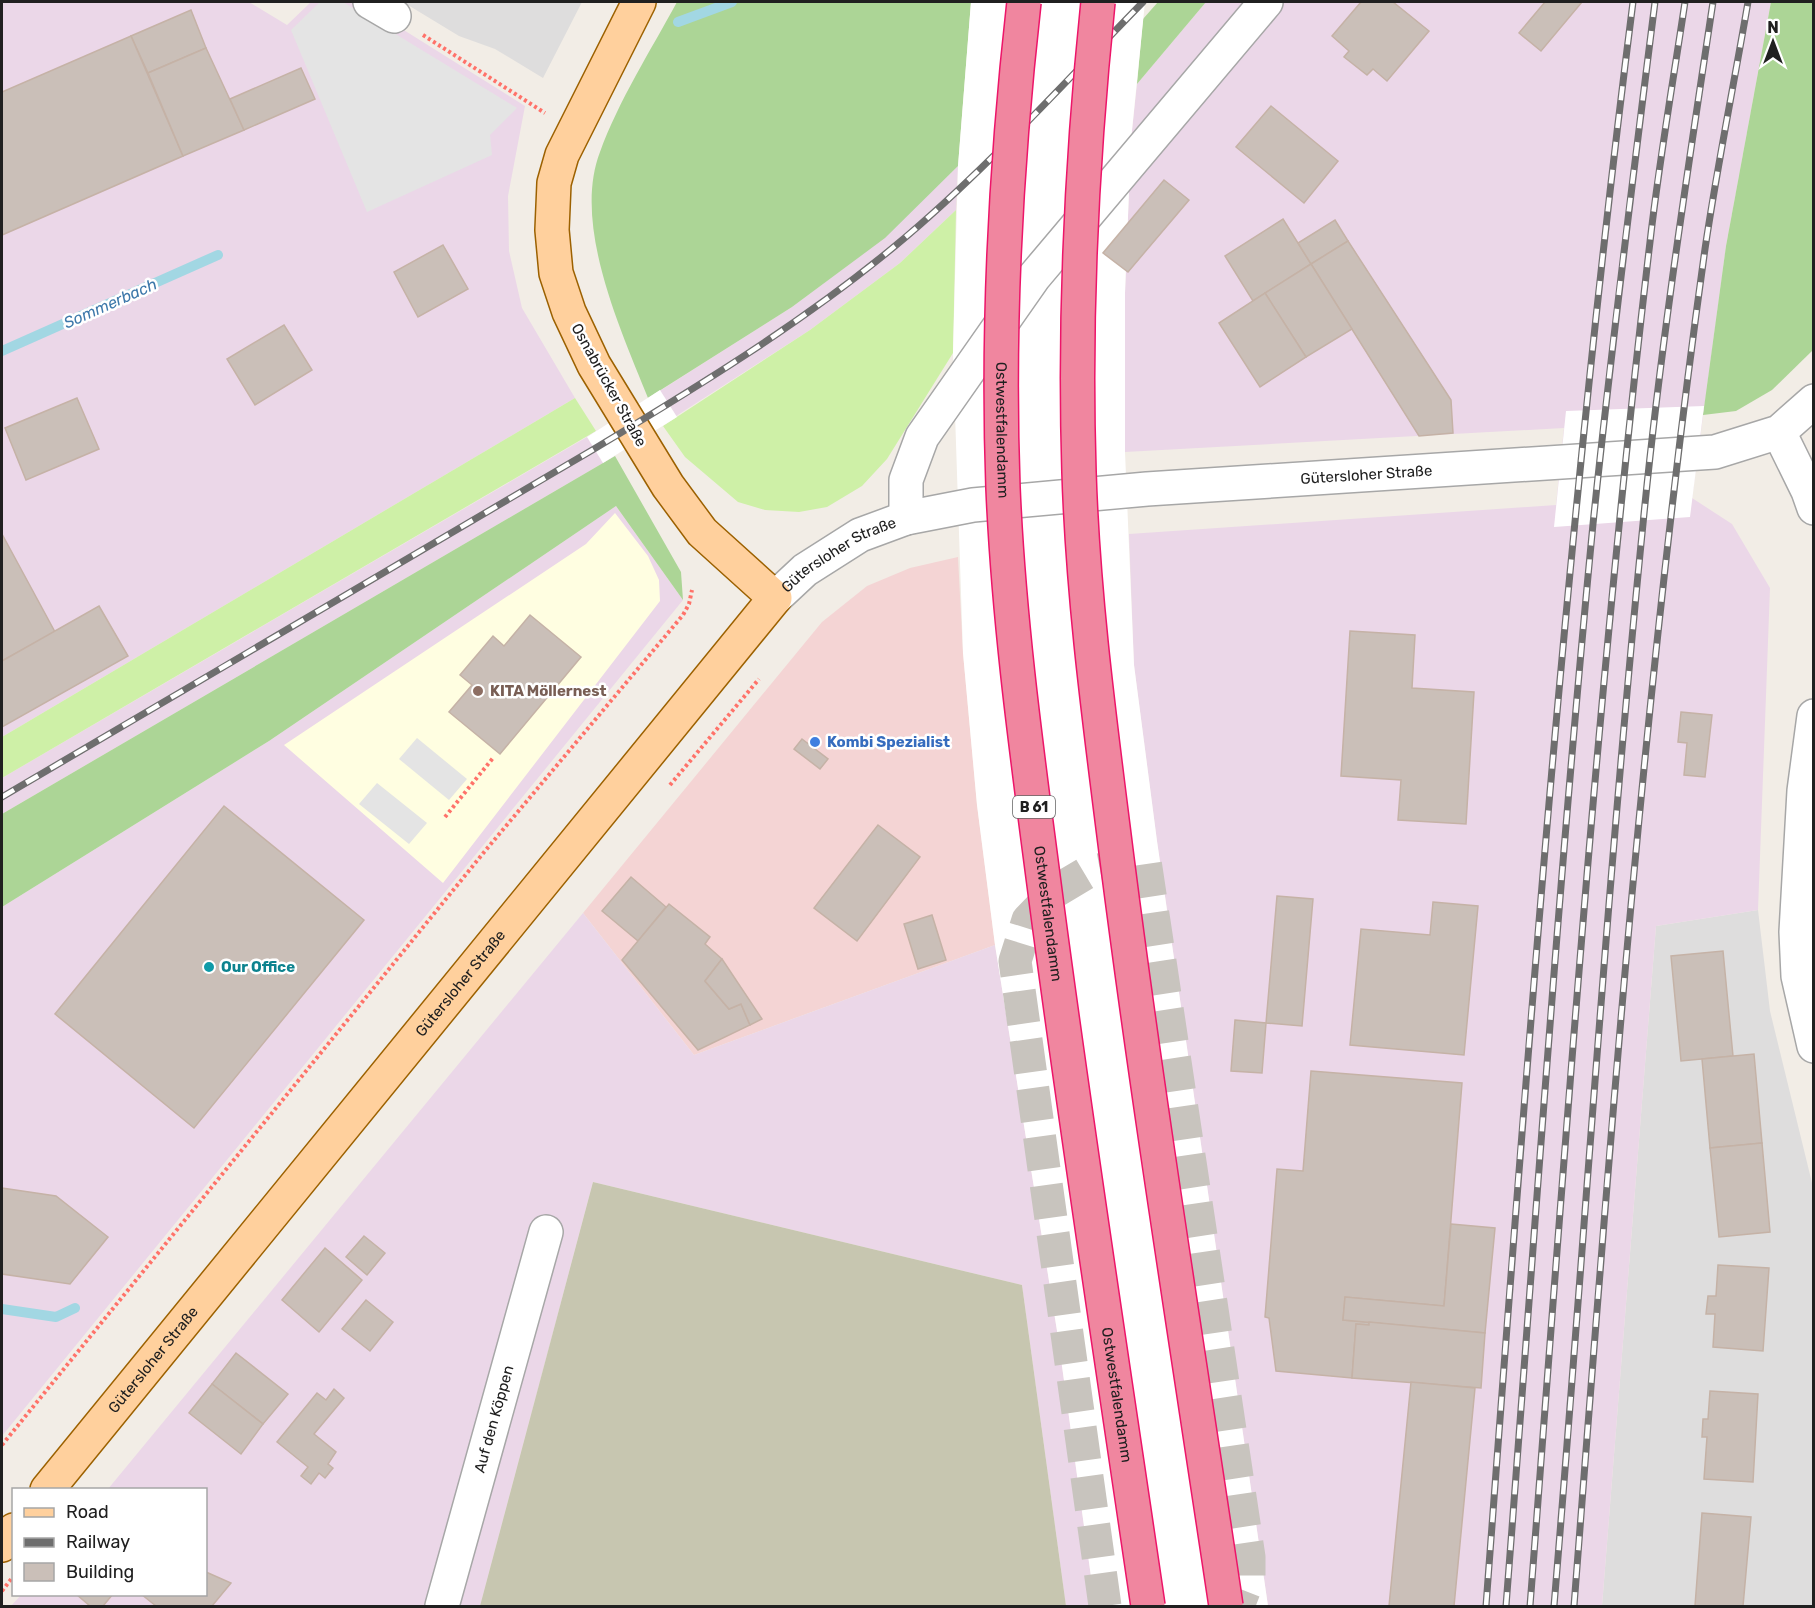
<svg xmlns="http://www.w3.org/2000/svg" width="1815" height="1608" font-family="Rubik,sans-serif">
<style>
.residential{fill:#dedddd}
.commercial{fill:#f4d4d4}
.industrial{fill:#ebd7e8}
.education{fill:#fffee1}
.construction{fill:#c7c6b0}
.grass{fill:#cef0a7}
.forest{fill:#acd596}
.parking{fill:#e4e4e4}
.pier{fill:#fff}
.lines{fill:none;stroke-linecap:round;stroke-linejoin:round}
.stream{stroke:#a2d7e3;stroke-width:10}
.building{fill:#cabfb8;stroke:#c5b2a6;stroke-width:1.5}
.minor-tunnel{stroke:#c8c4be;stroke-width:33;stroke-dasharray:33 16;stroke-linecap:butt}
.minor-casing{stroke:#a7a7a7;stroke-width:36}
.major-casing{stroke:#9c6100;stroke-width:36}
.path{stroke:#ff7269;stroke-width:4;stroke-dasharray:3 3;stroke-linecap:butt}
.minor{stroke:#fff;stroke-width:33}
.major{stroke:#ffd09d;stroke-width:33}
.rail-casing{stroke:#6e6e6e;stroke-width:7}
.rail{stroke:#fff;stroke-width:4.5;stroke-dasharray:14;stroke-linecap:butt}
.highway-bridge-casing{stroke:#ed1569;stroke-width:36;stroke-linecap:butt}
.highway-bridge{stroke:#f0869f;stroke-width:33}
.education-dot{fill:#8d6e63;stroke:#fff;stroke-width:2}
.shop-dot{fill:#3f7fe0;stroke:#fff;stroke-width:2}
.culture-dot{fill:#0f9aa8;stroke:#fff;stroke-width:2}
.labels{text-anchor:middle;stroke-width:5;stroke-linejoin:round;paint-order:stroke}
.shield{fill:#fff;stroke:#636363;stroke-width:1.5}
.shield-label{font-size:14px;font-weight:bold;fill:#202020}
.street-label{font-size:15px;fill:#202020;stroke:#fff}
.education-label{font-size:15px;font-weight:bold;fill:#785e54;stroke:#fff;text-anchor:start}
.shop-label{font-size:15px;font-weight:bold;fill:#366cbe;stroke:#fff;text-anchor:start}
.culture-label{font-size:15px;font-weight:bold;fill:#0d838f;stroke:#fff;text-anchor:start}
.water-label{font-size:16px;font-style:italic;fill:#3d78aa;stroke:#fff}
</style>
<rect width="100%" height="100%" fill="#f2ede6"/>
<g class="residential">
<path d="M 403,2 L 582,2 L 543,78 L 495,49 L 459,36 Z"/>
<path d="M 1758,910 L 1770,1011 L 1813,1187 L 1813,1606 L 1602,1606 L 1656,926 Z"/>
</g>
<path class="commercial" d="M 958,557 L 963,653 L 977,805 L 995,945 L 694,1055 L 583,913 L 822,622 L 867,586 L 910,568 Z"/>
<g class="industrial">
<path d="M 2,2 L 249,2 L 287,25 L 311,2 L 359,2 L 525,106 L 508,196 L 509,251 L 522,308 L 575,398 L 2,737 Z"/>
<path d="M 1206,2 L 1771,2 L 1726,246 L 1692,498 L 1732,524 L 1770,588 L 1758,910 L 1656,926 L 1602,1606 L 1268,1606 L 1157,841 L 1134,665 L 1129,534 L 1556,505 L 1564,428 L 1125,452 L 1125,293 L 1131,140 L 1137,84 Z"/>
<path d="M 958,166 L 956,210 L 900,263 L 810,330 L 603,463 L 2,814 L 2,778 L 587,437 L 792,307 L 884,238 Z"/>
<path d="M 616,506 L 683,600 L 2,1436 L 2,907 L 269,741 Z"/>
<path d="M 583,913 L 694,1055 L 995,945 L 1058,1337 L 1095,1606 L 1066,1606 L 1022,1285 L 593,1182 L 480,1606 L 11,1606 L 21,1595 L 206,1594 L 206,1490 L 108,1489 Z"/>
</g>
<path class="education" d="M 615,513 L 648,556 L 659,580 L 660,601 L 443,883 L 284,745 L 586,544 Z"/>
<path class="construction" d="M 593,1182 L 1022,1285 L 1066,1606 L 480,1606 Z"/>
<g class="grass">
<path d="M 956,210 L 953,353 L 887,459 L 862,486 L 827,507 L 799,512 L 765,510 L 738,502 L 685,457 L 663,426 L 810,330 L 900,263 Z"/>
<path d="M 575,398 L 596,431 L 2,778 L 2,737 Z"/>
</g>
<g class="forest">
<path d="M 677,2 L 971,2 L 958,166 L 885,238 L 792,307 L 648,398 C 621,330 572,225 600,152 C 619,100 651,50 677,2 Z"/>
<path d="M 1158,2 L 1206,2 L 1137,84 L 1143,19 Z"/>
<path d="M 1771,2 L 1813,2 L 1813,350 L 1772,390 L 1736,411 L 1703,415 L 1726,246 Z"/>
<path d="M 615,456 L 681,572 L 683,600 L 616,506 L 269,741 L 2,907 L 2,814 Z"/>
</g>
<g class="parking">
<path d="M 320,2 L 343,2 L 517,108 L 490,135 L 492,155 L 367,212 L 291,30 Z"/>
<path d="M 417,738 L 467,779 L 449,800 L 399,759 Z"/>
<path d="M 377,783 L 427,823 L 409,844 L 359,804 Z"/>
</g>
<g class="pier">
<path d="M 971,2 L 1145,2 L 1131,140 L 1125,293 L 1125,452 L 1134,665 L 1157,841 L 1268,1606 L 1095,1606 L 1058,1337 L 995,945 L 977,805 L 963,653 L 953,353 L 958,166 Z"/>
<path d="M 660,390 L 677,417 L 603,463 L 587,437 Z"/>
<path d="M 1704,406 L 1690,517 L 1554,527 L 1566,411 Z"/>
</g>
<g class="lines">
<g class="stream">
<path d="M 678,22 L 732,2"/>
<path d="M 2,351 L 218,255"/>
<path d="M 2,1309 L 56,1317 L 75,1308"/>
</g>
</g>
<g class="building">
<path d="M 1361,2 L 1393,2 L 1429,31 L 1387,81 L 1373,69 L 1367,75 L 1344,57 L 1349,51 L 1332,36 Z"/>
<path d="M 1545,2 L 1582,2 L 1541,51 L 1519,33 Z"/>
<path d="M 191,10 L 206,48 L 148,73 L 131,36 Z"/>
<path d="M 131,36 L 183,156 L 2,235 L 2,92 Z"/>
<path d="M 206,48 L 244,130 L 183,156 L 148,73 Z"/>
<path d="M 301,68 L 315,99 L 244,130 L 230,99 Z"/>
<path d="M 1271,106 L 1338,161 L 1304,203 L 1236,147 Z"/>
<path d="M 1164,180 L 1189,200 L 1128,272 L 1103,253 Z"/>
<path d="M 1283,219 L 1311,264 L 1253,301 L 1225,256 Z"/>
<path d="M 1335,220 L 1348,241 L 1311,264 L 1298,243 Z"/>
<path d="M 1348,241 L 1451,400 L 1453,433 L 1419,436 L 1311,264 Z"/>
<path d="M 443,245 L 468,289 L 418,317 L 394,272 Z"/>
<path d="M 1311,264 L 1352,329 L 1306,357 L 1265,293 Z"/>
<path d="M 1265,293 L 1306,357 L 1260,387 L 1219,323 Z"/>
<path d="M 284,325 L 312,370 L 255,405 L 227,359 Z"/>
<path d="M 77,398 L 99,449 L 26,480 L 5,428 Z"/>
<path d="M 2,534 L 55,632 L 2,661 Z"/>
<path d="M 99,606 L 128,656 L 2,727 L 2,661 Z"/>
<path d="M 530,615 L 581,657 L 500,754 L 449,712 L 472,685 L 460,675 L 493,636 L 504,646 Z"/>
<path d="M 1350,631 L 1415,635 L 1412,688 L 1474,692 L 1466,824 L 1398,820 L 1401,780 L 1341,776 Z"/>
<path d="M 1681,712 L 1712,715 L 1705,777 L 1684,775 L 1687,743 L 1678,742 Z"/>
<path d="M 802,739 L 828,759 L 820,769 L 794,749 Z"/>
<path d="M 224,806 L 364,920 L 194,1128 L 55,1014 Z"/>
<path d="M 878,825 L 920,857 L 857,941 L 814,908 Z"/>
<path d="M 631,877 L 666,907 L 638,941 L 602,911 Z"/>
<path d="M 1277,896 L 1313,899 L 1302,1026 L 1266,1023 Z"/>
<path d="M 1433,902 L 1478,906 L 1464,1055 L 1350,1045 L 1361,929 L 1430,935 Z"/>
<path d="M 669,904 L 710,937 L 705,944 L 722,959 L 705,981 L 729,1009 L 741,1004 L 750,1025 L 698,1050 L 622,960 Z"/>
<path d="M 932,915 L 946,960 L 918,969 L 904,924 Z"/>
<path d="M 1723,951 L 1733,1056 L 1681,1061 L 1671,956 Z"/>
<path d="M 722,959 L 762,1019 L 750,1025 L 741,1004 L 729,1009 L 705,981 Z"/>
<path d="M 1235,1020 L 1266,1023 L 1262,1073 L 1231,1071 Z"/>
<path d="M 1754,1054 L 1762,1143 L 1710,1148 L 1702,1059 Z"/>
<path d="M 1311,1071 L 1462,1083 L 1444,1306 L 1345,1297 L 1343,1320 L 1369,1322 L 1369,1325 L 1356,1324 L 1352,1378 L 1276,1371 L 1269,1318 L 1265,1317 L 1277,1169 L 1303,1171 Z"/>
<path d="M 1762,1143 L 1770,1232 L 1719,1237 L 1710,1148 Z"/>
<path d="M 2,1188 L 56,1196 L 108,1237 L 70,1284 L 2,1274 Z"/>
<path d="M 1451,1224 L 1495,1228 L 1485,1333 L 1343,1320 L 1345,1297 L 1444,1306 Z"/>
<path d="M 364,1236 L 385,1253 L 367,1275 L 346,1257 Z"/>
<path d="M 325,1248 L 362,1280 L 319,1332 L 282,1300 Z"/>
<path d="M 1718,1265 L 1769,1268 L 1763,1351 L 1713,1347 L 1715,1314 L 1706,1314 L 1708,1296 L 1716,1296 Z"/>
<path d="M 366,1300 L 393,1322 L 370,1351 L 342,1329 Z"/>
<path d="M 1369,1322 L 1485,1333 L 1481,1388 L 1352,1378 L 1356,1324 L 1369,1325 Z"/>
<path d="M 236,1353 L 288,1394 L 263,1424 L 212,1384 Z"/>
<path d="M 1411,1382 L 1475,1388 L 1454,1606 L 1389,1606 Z"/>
<path d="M 212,1384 L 263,1424 L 241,1454 L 189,1413 Z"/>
<path d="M 334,1389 L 344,1398 L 314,1434 L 336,1452 L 328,1464 L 333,1468 L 325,1478 L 319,1473 L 311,1484 L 301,1476 L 308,1467 L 277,1442 L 317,1393 L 326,1400 Z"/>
<path d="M 1710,1391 L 1758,1394 L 1753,1482 L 1704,1479 L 1707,1437 L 1702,1437 L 1703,1419 L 1708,1419 Z"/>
<path d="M 1702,1513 L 1751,1517 L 1743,1606 L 1695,1606 Z"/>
<path d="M 206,1572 L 231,1583 L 212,1606 L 156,1606 L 141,1594 L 206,1594 Z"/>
<path d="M 76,1594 L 113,1594 L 103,1606 L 90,1606 Z"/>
</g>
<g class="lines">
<path class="minor-tunnel" d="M 1105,1606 L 1015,961 L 1028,920 L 1056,891 L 1088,872 L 1145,861 L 1249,1557 L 1249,1578 L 1238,1606"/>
<g class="minor-casing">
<g id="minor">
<path d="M 370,2 L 394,16"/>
<path d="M 1779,432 L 1808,491 L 1814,508"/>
<path d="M 906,518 L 906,480 L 922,437 L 1034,277 L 1266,2"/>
<path id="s1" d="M 775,598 L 805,570 L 860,535 L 906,518 L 973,505 L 1147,489 L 1715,452 L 1779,432 L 1814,401"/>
<path d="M 1814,716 L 1804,791 L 1796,932 L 1798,976 L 1814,1046"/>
<path id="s2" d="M 442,1606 L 546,1232"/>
</g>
</g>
<g class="major-casing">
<g id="major">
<path id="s3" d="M 47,1490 L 775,598 L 702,532 L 668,486 L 594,365 L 569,312 L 556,273 L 552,230 L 554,183 L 562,155 L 639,2"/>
<path d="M 2,1545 L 14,1530"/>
</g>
</g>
<g class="path">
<path d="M 423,35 L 545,113"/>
<path d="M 670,785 L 759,679"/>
<path d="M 445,817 L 493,758"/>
<path d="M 2,1445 L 485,851 L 683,615 L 689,604 L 692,590"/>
<path d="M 2,1591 L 12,1578"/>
</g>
<use href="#minor" class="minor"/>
<use href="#major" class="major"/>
<g class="rail-casing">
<g id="rail">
<path d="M 2,797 L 594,449 C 697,387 802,323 895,246 C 984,172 1062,85 1143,2"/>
<path d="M 1486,1606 C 1526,1071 1565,535 1633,2"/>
<path d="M 1506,1606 C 1534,1246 1558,885 1593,524 C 1611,350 1633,176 1655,2"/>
<path d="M 1530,1606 C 1565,1151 1596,696 1650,242 C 1659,162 1673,82 1685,2"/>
<path d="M 1554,1606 C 1584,1246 1607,884 1643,524 C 1660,349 1687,175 1713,2"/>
<path d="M 1574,1606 C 1609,1154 1642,700 1705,249 C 1717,167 1734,84 1748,2"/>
</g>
</g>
<use href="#rail" class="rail"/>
<g class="highway-bridge-casing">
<g id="highway-bridge">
<path id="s4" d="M 1024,2 C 1006,162 997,326 1003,488 C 1009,629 1029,768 1047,907 C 1078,1141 1114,1374 1148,1606"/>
<path d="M 1098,2 C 1082,157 1074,315 1079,472 C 1083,602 1101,731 1117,859 C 1149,1109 1189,1358 1226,1606"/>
</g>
</g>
<use href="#highway-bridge" class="highway-bridge"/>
</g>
<circle class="education-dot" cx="478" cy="691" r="6"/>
<circle class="shop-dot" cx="815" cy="742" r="6"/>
<circle class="culture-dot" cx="209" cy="967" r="6"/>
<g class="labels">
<rect class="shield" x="1013" y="796" width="42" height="22" rx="4.5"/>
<g class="shield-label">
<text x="1034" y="812">B 61</text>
</g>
<g class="street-label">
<text transform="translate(609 385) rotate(61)" y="5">Osnabrücker Straße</text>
<text dy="5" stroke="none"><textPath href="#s4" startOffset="429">Ostwestfalendamm</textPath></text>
<text dy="5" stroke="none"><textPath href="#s1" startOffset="618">Gütersloher Straße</textPath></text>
<text dy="5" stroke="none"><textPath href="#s1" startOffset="78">Gütersloher Straße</textPath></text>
<text dy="5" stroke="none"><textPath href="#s4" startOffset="915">Ostwestfalendamm</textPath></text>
<text dy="5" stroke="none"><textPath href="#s3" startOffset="654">Gütersloher Straße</textPath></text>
<text dy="5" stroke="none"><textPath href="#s3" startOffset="168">Gütersloher Straße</textPath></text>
<text dy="5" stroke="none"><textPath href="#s4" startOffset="1401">Ostwestfalendamm</textPath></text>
<text dy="5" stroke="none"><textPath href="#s2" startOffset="194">Auf den Köppen</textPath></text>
</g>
<g class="education-label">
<text x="490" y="696">KITA Möllernest</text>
</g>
<g class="shop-label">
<text x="827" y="747">Kombi Spezialist</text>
</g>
<g class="culture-label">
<text x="221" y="972">Our Office</text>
</g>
<g class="water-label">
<text transform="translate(110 303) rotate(-24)" y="6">Sommerbach</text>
</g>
</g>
<rect width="1815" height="1608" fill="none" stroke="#202020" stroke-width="6"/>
<rect x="12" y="1488" width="195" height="108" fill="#ffffff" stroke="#a6a6a6" stroke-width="1.5"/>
<rect x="24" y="1508" width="30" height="9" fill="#ffd09d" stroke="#a6a6a6" stroke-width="1.5"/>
<text x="66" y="1518" font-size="18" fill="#202020">Road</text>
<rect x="24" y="1538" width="30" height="9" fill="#6e6e6e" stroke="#a6a6a6" stroke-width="1.5"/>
<text x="66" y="1548" font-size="18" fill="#202020">Railway</text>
<rect x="24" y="1563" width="30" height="18" fill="#cabfb8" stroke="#a6a6a6" stroke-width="1.5"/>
<text x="66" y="1578" font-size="18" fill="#202020">Building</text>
<g transform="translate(1773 42)" stroke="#ffffff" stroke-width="4.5" paint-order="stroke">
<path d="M0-4.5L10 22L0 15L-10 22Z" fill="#202020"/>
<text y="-9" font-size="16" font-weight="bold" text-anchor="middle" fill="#202020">N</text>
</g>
</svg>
